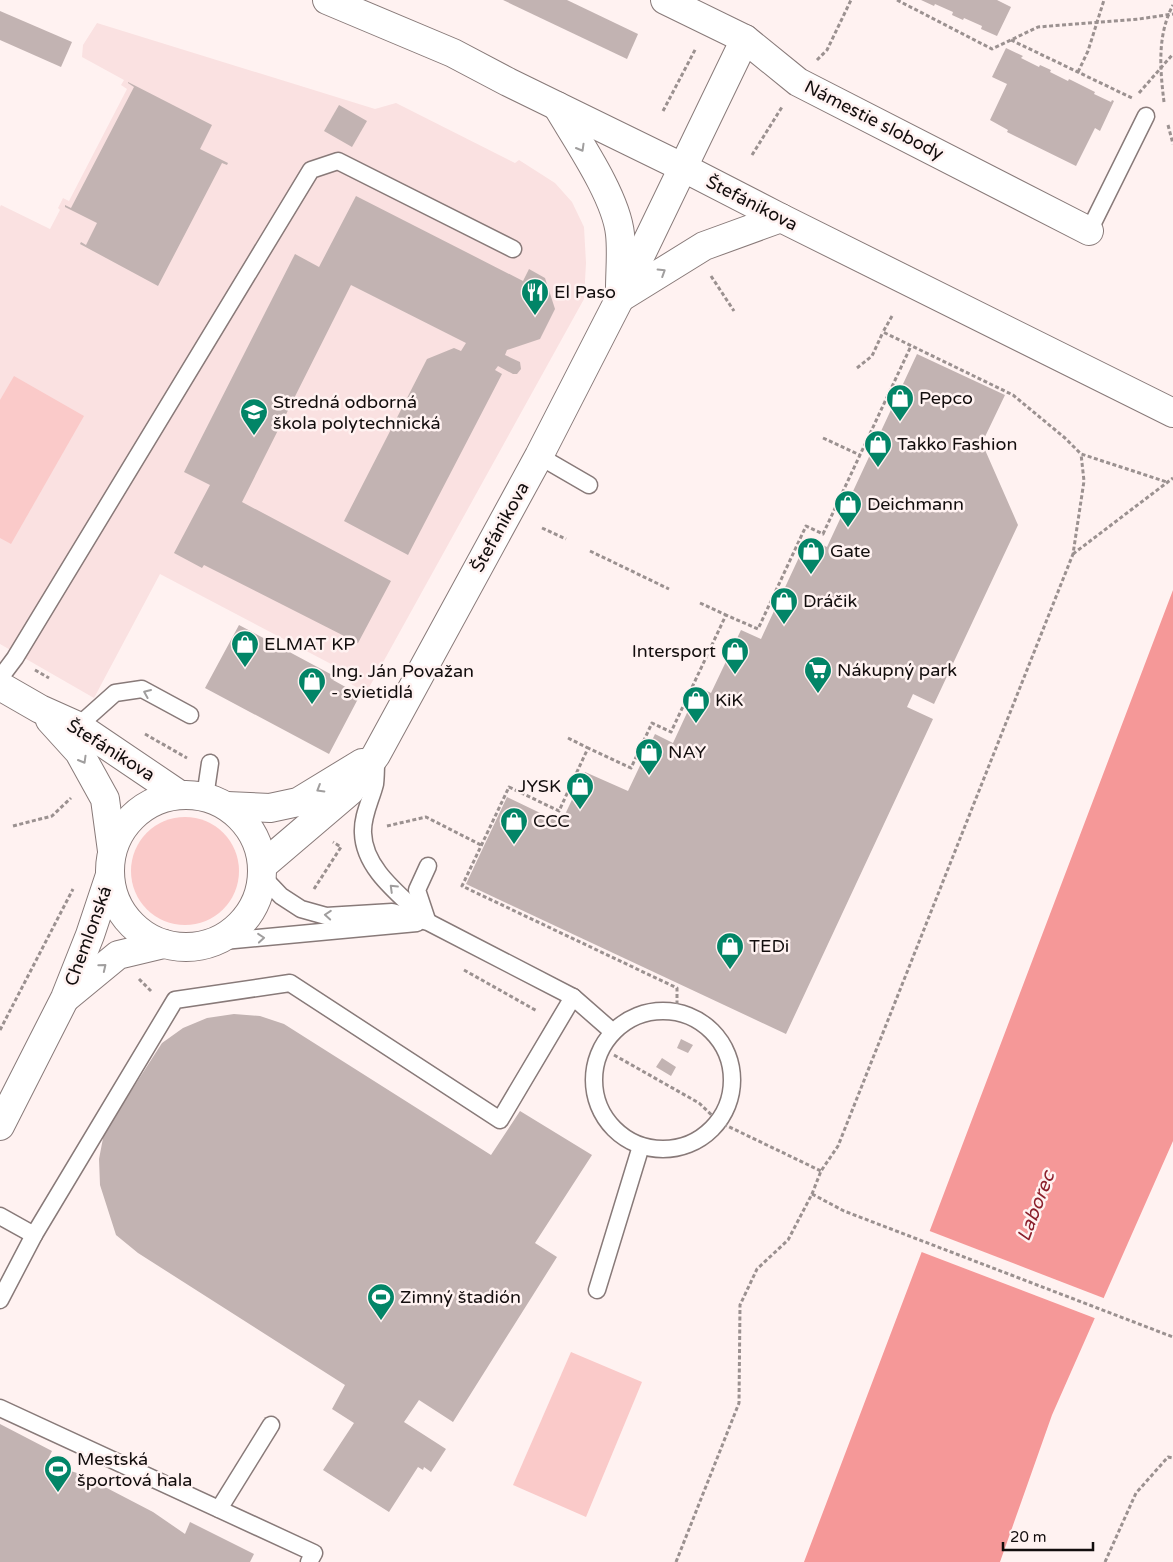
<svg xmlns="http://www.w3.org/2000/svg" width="1173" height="1562" font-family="'Varela Round',sans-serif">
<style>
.built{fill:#fae1e1}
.green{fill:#facac9}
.water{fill:#f59898}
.pier{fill:#fff2f1}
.building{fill:#c2b3b2}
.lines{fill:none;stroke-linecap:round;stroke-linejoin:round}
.service-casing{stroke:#887a79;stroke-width:19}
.minor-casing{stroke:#887a79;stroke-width:30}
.primary-casing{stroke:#887a79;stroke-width:30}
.path{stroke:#9b9190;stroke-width:3;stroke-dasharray:4 2.5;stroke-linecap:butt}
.service{stroke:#fff;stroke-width:16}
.minor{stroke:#fff;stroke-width:28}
.primary{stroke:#fff;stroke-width:28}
.oneway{stroke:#a09e9e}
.labels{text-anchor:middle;stroke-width:5;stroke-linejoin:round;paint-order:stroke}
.street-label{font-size:18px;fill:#120d0d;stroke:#fff2f1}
.poi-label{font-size:18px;fill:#120d0d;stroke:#fff2f1;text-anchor:start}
.water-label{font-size:19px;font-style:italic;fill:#8b202c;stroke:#fff2f1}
</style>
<rect width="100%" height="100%" fill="#fff2f1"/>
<path class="built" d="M 97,23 L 375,109 L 396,103 L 515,163 L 519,160 L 555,183 L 572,202 L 584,227 L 586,263 L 584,299 L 366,693 L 348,682 L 352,675 L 160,574 L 94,698 L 0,644 L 0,207 L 1,205 L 50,229 L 60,210 L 58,208 L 63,198 L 69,201 L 127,89 L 121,85 L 124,80 L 82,57 L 83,45 Z"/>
<g class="green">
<path d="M 14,376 L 84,416 L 11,544 L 0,538 L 0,400 Z"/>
<circle cx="185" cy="871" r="54"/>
<path d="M 571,1352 L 642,1382 L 586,1517 L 513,1485 Z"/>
</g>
<path class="water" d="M 1173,590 L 1173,1141 L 1052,1415 L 1000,1562 L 804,1562 Z"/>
<path class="pier" d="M 927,1230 L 1106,1299 L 1097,1319 L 919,1251 Z"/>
<g class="building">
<path d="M 503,0 L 567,0 L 638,34 L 627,59 Z"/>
<path d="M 921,0 L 997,0 L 1011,7 L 997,36 L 981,29 L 982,26 L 964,18 L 963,20 L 952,15 L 953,12 L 935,4 L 934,6 Z"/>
<path d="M 0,11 L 72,42 L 61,67 L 0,40 Z"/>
<path d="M 1006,48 L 1023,56 L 1021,58 L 1039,67 L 1040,65 L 1051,70 L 1050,72 L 1068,81 L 1069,79 L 1095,92 L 1094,94 L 1111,102 L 1112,100 L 1114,101 L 1100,131 L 1095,128 L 1076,166 L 1007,132 L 1008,130 L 990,120 L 1007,84 L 992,77 Z"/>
<path d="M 128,82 L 212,125 L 200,149 L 228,163 L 227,165 L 222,163 L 158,286 L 80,244 L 81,242 L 86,245 L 97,223 L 65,207 L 65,205 L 71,208 L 134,87 L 128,83 Z"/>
<path d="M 339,105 L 367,121 L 352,147 L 324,131 Z"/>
<path d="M 356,196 L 523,281 L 529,269 L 545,278 L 555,309 L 540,339 L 507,350 L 505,355 L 520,362 L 521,369 L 517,374 L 513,374 L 498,366 L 495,370 L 502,374 L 408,555 L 344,521 L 427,359 L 454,348 L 461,351 L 466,343 L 351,285 L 242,502 L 391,581 L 358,643 L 204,565 L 202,568 L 174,553 L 210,485 L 184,472 L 295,254 L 319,267 Z"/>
<path d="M 917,354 L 1005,395 L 982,443 L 1018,525 L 934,704 L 913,694 L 907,707 L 933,719 L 786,1034 L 466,884 L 507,797 L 561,823 L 585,772 L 628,791 L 655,734 L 673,743 L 699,687 L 711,693 L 741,630 L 761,639 L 808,538 L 827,547 Z"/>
<path d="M 239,625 L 336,677 L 333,680 L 360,695 L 329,754 L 205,688 Z"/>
<path d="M 234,1014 L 260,1016 L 284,1024 L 491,1155 L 520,1111 L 592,1155 L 535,1243 L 557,1257 L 453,1422 L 419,1400 L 404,1422 L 446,1449 L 431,1472 L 424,1467 L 423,1470 L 418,1467 L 389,1512 L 323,1470 L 354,1423 L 332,1409 L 345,1385 L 138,1253 L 116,1235 L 100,1185 L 99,1159 L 104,1133 L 162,1043 L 183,1028 L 207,1018 Z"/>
<path d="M 681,1039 L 693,1045 L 688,1053 L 677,1048 Z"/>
<path d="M 662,1058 L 676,1067 L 671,1076 L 656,1067 Z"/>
<path d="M 0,1424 L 52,1451 L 46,1463 L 80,1474 L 153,1512 L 185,1534 L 190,1522 L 254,1554 L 250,1562 L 0,1562 Z"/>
</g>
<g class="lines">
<g class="service-casing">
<g id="service">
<path d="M 1089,231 L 1146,116"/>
<path d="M 539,456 L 589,485"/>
<path d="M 0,678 L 15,658 L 311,170 L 338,161 L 513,249"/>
<path d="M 78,726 L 115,693 L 142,689 L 190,715"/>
<path d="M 376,758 C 376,766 376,776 375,784 C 371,800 362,816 363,833 C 364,870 402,896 426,920"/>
<path d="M 205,797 L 210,763"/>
<path d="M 263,877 L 281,896 L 301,909 L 326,916 L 392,912 L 428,922 L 573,997 L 613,1032"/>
<path d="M 427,920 L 417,890 L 428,866"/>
<path d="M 213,942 L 417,923"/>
<circle cx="663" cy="1080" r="69"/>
<path d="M 0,1216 L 34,1235"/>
<path d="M 597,1290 L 641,1146"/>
<path d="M 0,1300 L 34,1235 L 175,1000 L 290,983 L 500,1120 L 573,997"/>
<path d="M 0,1408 L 314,1553 L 309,1562"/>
<path d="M 219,1509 L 271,1425"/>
</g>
</g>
<g class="minor-casing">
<g id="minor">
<path d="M 665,0 L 745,39 L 798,82 L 1089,231"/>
<path d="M 557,106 C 577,140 616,196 620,234 C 622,252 620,271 620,289"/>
<path d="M 620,298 L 704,246 L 781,218"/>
<path d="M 0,686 L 40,709 L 78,726 L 180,795"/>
<path d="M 50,720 L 79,752 L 105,799 L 112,851"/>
<circle cx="186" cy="871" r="76"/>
<path d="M 227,806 L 270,808 L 298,802 L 362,763"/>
<path d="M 262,866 L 350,791 L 376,755 L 539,456 L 620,298 L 745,39"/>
<path d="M 67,997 L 118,955 L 164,944"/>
<path d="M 0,1126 L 65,998 L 90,935 L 110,875"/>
</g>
</g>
<g class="primary-casing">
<path id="primary" d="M 327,0 L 453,53 L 508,82 L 682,167 L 781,218 L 1173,413"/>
</g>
<g class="path">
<path d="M 897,0 L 992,49 L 1038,27 L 1139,19 L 1173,14"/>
<path d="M 1011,40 L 1132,98"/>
<path d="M 817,60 L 827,50 L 851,0"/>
<path d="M 1078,72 L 1088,51 L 1104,0"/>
<path d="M 1139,93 L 1173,54"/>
<path d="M 1164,102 C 1160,69 1157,35 1173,5"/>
<path d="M 663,111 L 696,48"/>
<path d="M 1168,125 L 1173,144"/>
<path d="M 752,155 L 782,107"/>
<path d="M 711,276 L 734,311"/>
<path d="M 892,316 L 883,332 L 1013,395 L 1065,438 L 1081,454 L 1167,482"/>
<path d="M 857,368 L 872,356 L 883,332"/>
<path d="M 823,438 L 860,455"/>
<path d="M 542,528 L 566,539"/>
<path d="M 590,551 L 669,589"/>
<path d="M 1073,554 L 1173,478"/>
<path d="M 700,603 L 726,615"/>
<path d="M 35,670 L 49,678"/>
<path d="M 145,734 L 187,758"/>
<path d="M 568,738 L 588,748"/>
<path d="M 13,826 L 52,816 L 71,798"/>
<path d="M 387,826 L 426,817 L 481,845"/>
<path d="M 314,889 L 341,847 L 333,842"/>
<path d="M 464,970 L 537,1011"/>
<path d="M 139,979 L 152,992"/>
<path d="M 677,1011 L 677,988 L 462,886 L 509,787 L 559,811 L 588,748 L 631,768 L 652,723 L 671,732 L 726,615 L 758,629 L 806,526 L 823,534 L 911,346"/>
<path d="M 0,1030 L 73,889"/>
<path d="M 614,1055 L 699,1103 L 719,1122 L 821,1171"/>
<path d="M 812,1194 L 844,1211 L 1173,1337"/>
<path d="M 676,1562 L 739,1403 L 740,1305 L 757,1269 L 788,1240 L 812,1194 L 821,1171 L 838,1146 L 1073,554 L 1084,481 L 1081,454"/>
<path d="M 1105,1562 L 1136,1493 L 1168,1457 L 1173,1458"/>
</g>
<use href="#service" class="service"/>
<use href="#minor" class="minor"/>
<use href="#primary" class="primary"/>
</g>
<defs><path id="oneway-chevron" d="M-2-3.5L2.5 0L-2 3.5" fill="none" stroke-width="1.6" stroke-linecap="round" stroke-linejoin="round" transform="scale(1.25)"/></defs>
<g class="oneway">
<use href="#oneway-chevron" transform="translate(581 148) rotate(60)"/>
<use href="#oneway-chevron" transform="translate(662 272) rotate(-32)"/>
<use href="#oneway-chevron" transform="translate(147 693) rotate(-157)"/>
<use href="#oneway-chevron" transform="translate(83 760) rotate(60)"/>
<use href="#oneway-chevron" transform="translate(320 789) rotate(149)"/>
<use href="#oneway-chevron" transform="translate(393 888) rotate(-136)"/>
<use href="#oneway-chevron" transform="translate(328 915) rotate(-176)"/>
<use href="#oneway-chevron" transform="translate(261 938) rotate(-5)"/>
<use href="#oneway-chevron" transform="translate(103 967) rotate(-39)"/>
</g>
<defs>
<g id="restaurant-pin" transform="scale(1.4375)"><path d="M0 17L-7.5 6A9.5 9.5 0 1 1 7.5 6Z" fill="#028567" stroke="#fff2f1"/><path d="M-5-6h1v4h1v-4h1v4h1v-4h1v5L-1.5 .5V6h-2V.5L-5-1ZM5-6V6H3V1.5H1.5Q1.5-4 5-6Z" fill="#fff"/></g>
<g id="shop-pin" transform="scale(1.4375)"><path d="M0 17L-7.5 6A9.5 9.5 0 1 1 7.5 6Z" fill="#028567" stroke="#fff2f1"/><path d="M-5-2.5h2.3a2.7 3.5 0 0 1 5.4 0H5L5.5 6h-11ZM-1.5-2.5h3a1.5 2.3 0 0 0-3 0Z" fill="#fff"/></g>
<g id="school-pin" transform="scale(1.4375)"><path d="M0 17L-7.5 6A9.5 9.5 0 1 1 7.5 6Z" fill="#028567" stroke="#fff2f1"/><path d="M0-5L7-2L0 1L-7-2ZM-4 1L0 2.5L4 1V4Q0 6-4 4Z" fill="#fff"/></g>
<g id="supermarket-pin" transform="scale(1.4375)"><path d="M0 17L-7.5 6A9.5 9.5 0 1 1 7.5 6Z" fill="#028567" stroke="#fff2f1"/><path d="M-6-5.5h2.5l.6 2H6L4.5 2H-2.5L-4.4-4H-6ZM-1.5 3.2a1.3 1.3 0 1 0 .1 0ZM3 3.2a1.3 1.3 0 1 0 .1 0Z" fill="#fff"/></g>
<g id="stadium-pin" transform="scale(1.4375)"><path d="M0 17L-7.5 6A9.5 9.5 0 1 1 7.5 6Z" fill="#028567" stroke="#fff2f1"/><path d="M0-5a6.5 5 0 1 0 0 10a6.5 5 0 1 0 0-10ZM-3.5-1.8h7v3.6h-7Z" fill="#fff"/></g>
</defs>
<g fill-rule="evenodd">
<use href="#restaurant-pin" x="535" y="292"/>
<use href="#shop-pin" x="900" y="398"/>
<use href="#school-pin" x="254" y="412"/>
<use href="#shop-pin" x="878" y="444"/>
<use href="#shop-pin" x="848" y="504"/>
<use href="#shop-pin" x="811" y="551"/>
<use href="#shop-pin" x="784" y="601"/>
<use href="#shop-pin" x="245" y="644"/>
<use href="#shop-pin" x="735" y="651"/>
<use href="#supermarket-pin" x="818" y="670"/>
<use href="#shop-pin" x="312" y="681"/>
<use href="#shop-pin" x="696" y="700"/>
<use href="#shop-pin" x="649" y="752"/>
<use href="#shop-pin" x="580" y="786"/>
<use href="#shop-pin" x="514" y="821"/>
<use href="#shop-pin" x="730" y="946"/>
<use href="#stadium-pin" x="381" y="1297"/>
<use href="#stadium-pin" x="58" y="1469"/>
</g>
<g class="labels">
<g class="street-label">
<text transform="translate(874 120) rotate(27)" y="6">Námestie slobody</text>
<text transform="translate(752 203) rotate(27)" y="6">Štefánikova</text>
<text transform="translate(500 527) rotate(-61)" y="6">Štefánikova</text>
<text transform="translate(111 750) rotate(32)" y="6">Štefánikova</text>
<text transform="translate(88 936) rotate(-70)" y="6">Chemlonská</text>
</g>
<g class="poi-label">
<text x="554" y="298">El Paso</text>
<text x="919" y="404">Pepco</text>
<text x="273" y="408">Stredná odborná<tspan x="273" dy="21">škola polytechnická</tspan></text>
<text x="897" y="450">Takko Fashion</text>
<text x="867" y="510">Deichmann</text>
<text x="830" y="557">Gate</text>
<text x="803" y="607">Dráčik</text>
<text x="264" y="650">ELMAT KP</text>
<text x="716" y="657" text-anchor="end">Intersport</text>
<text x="837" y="676">Nákupný park</text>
<text x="331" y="677">Ing. Ján Považan<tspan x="331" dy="21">- svietidlá</tspan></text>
<text x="715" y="706">KiK</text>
<text x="668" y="758">NAY</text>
<text x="561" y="792" text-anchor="end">JYSK</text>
<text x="533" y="827">CCC</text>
<text x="749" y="952">TEDi</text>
<text x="400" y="1303">Zimný štadión</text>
<text x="77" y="1465">Mestská<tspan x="77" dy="21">športová hala</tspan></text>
</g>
<g class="water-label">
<text transform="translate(1035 1206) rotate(-69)" y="7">Laborec</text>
</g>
</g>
<path d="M1003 1542v8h90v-8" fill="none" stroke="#120d0d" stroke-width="2.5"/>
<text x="1010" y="1542" font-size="15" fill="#120d0d" stroke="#fff2f1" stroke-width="4" paint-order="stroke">20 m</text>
</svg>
